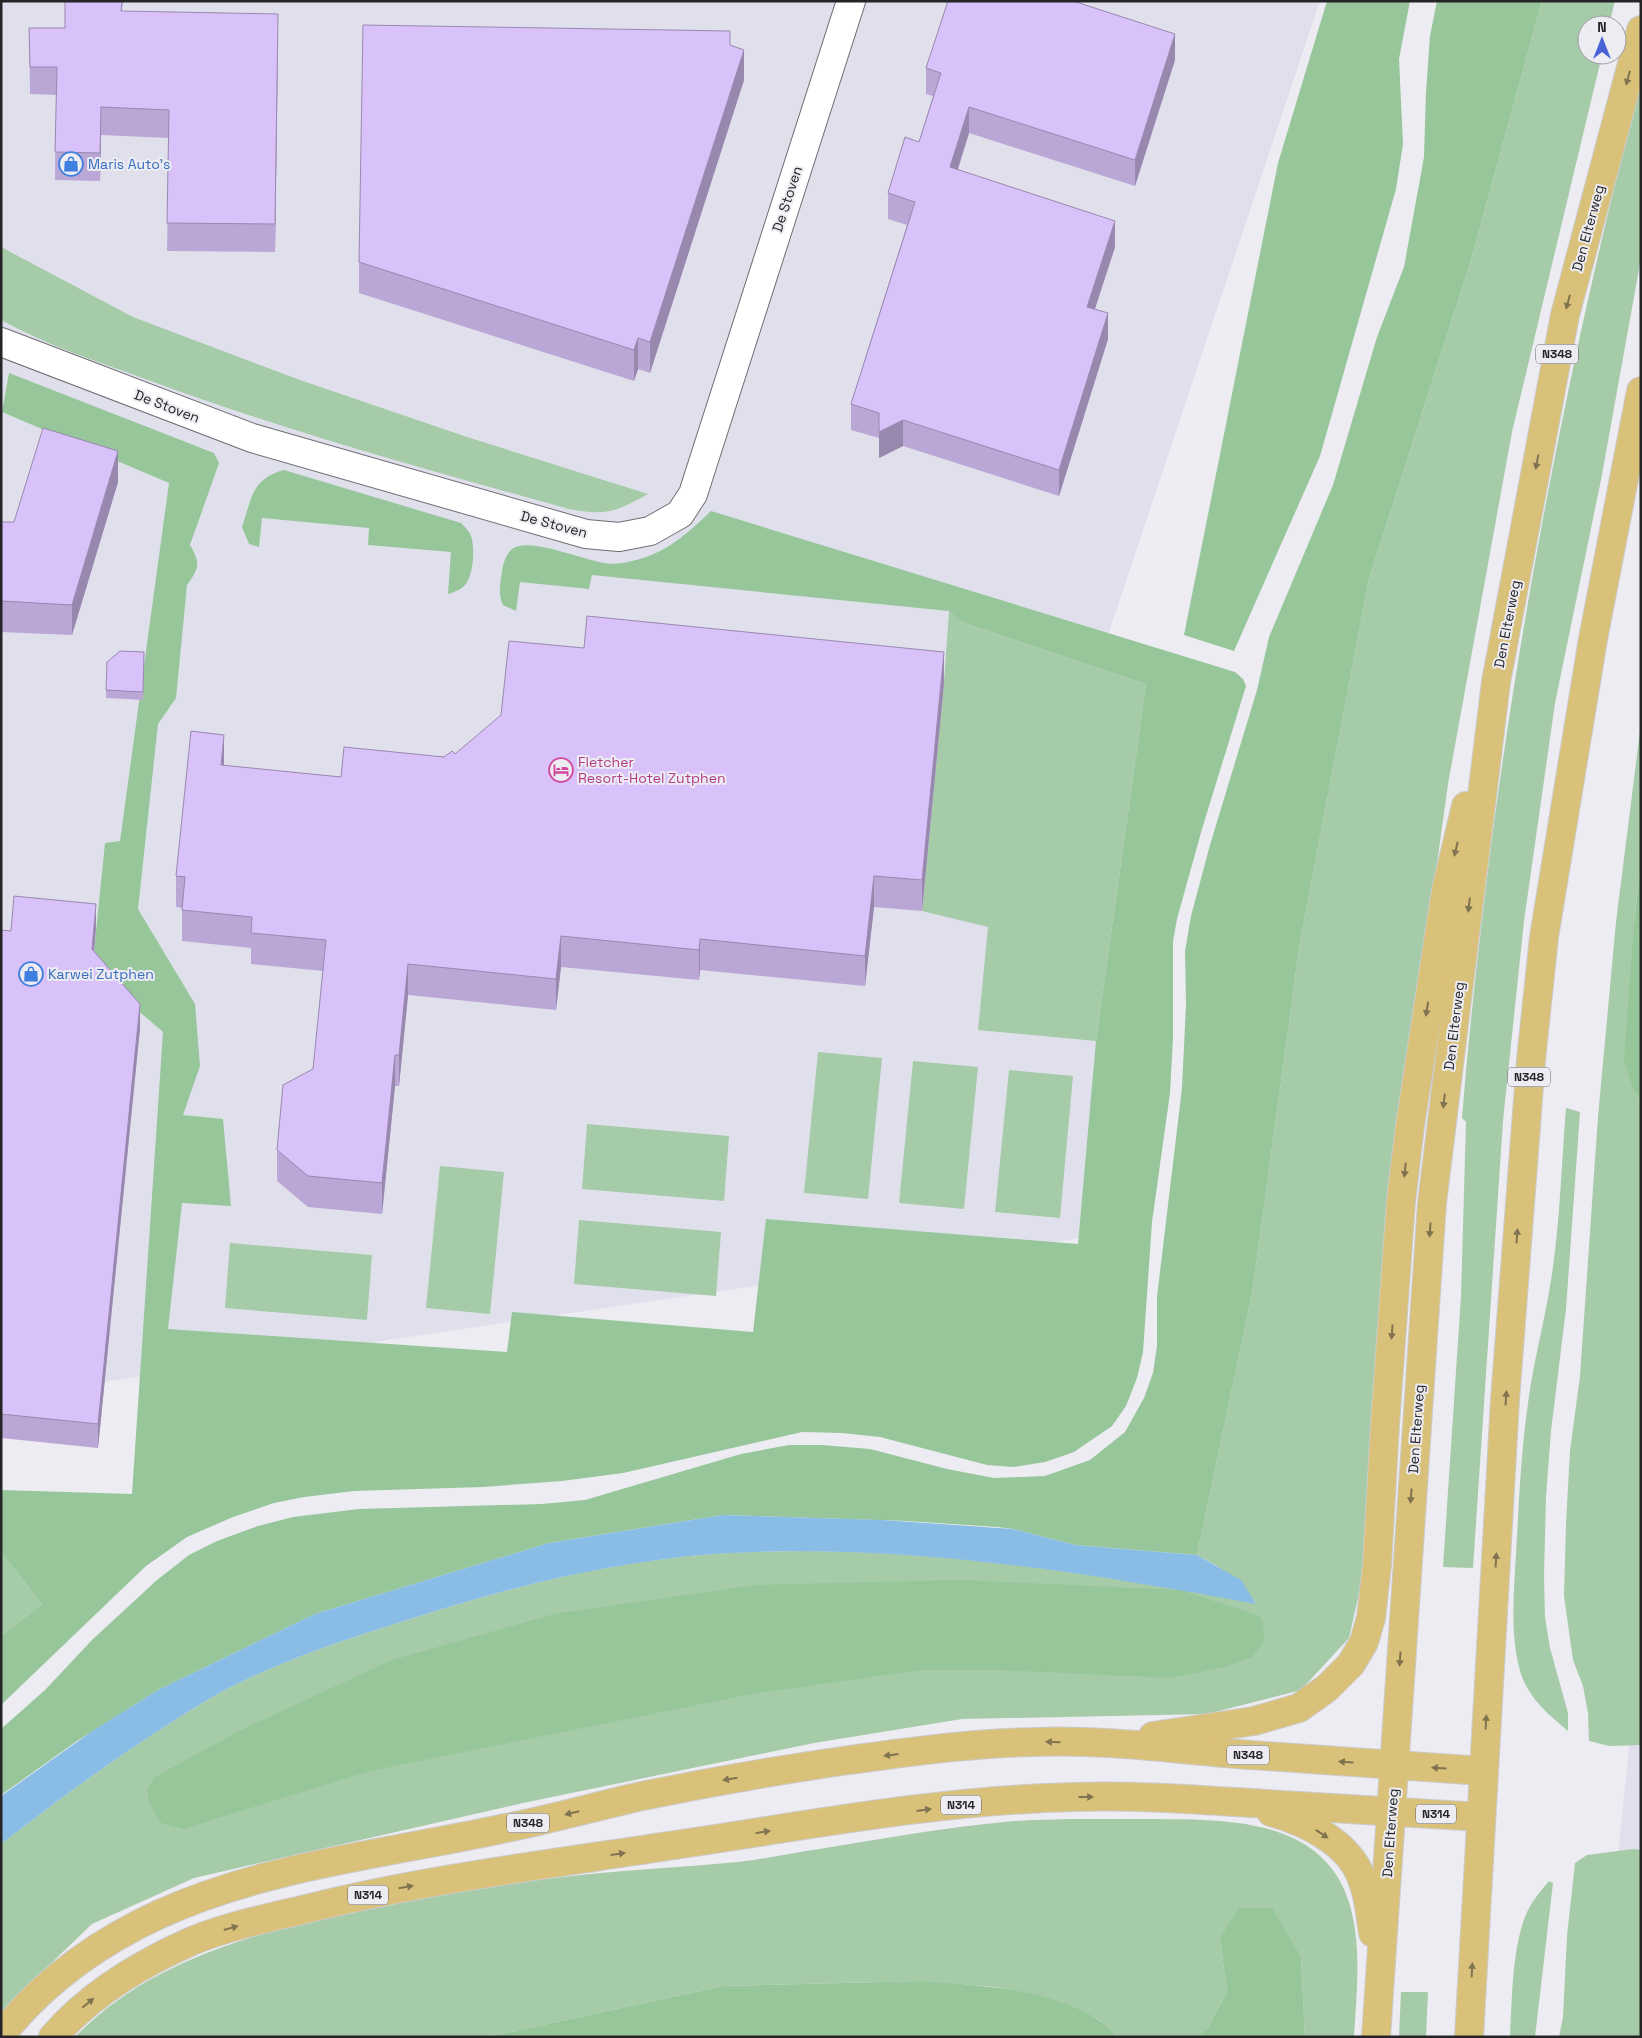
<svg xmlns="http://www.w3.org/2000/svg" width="1642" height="2038" font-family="'Space Grotesk',sans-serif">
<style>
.built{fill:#e0e0ed}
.green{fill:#a6cba8}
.forest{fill:#97c69a}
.water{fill:#8abde5}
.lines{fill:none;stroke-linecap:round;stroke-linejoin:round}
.minor-casing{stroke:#6e6e73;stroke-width:30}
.primary-casing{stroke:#cbcbcb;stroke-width:30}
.minor{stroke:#fff;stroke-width:28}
.primary{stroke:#dac179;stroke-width:28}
.wall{fill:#bba7d6}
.shaded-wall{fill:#9888ae}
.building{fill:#d9c2f9;stroke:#9888ae}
.oneway{fill:#807350}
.labels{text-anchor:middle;stroke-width:4;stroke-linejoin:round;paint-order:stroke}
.shield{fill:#ececf2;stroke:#616164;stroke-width:1}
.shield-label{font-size:12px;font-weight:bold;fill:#252527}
.shop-label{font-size:14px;fill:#366cbe;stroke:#ececf2;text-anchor:start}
.street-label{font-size:14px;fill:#252527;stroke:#ececf2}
.hotel-label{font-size:14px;fill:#b23c85;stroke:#ececf2;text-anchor:start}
</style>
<rect width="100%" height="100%" fill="#ececf2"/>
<g class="built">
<path d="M 1,1 L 1320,1 L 1108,635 L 1108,1234 L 1,1397 Z"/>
<path d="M 1641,1635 L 1641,2037 L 1599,2037 Z"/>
</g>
<g class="green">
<path d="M 1542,1 L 1615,1 L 1609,25 L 1587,25 L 1587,55 L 1602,55 L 1512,432 L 1448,784 L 1431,907 L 1365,1567 L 1349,1638 L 1301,1690 L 1207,1714 L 962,1719 L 814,1743 L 523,1803 L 194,1878 L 92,1924 L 18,1995 L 1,2014 L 1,1844 C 58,1800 115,1758 175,1720 C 190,1711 205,1701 221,1692 C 280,1661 343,1640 407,1620 C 506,1588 608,1562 712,1554 C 893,1541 1078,1571 1256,1603 L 1217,1566 L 1197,1555 L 1252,1294 L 1300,942 L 1369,579 L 1471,260 Z"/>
<path d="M 1641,82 L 1641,258 L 1601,480 L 1555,703 L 1524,921 L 1503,1121 L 1473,1568 L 1443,1567 L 1461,1296 L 1466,1122 L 1462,1118 C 1469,1027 1480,936 1491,845 C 1525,588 1575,333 1641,82 Z"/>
<path d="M 1,247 L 133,317 L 300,380 L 467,437 L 648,494 C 615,512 607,516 569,509 C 428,470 286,431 148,380 C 99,362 48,346 1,320 Z"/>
<path d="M 949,611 L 959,621 L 1146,684 L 1096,1041 L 978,1030 L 988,927 L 922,911 L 944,683 Z"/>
<path d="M 1641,723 L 1641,861 L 1634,924 L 1634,1092 L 1641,1099 L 1641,1745 L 1609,1746 L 1589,1741 L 1588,1713 L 1583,1686 L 1573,1660 L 1564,1596 L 1566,1523 L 1570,1451 L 1580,1376 L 1598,1117 L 1616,922 Z"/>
<path d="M 818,1052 L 882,1058 L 868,1199 L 804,1193 Z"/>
<path d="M 913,1061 L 978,1067 L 964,1209 L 899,1203 Z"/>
<path d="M 1009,1070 L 1073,1076 L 1060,1218 L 995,1212 Z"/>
<path d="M 1566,1108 L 1580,1112 L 1566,1309 L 1551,1431 L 1546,1496 L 1544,1576 L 1545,1617 L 1550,1648 L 1568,1713 L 1568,1731 C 1546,1713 1526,1696 1519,1667 C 1510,1630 1514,1590 1516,1554 C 1519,1501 1521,1448 1529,1396 C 1534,1361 1543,1327 1549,1292 C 1560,1231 1561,1169 1566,1108 Z"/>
<path d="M 587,1124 L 729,1136 L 724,1201 L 582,1189 Z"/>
<path d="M 440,1166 L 504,1172 L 490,1314 L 426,1308 Z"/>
<path d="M 579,1220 L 721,1232 L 716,1296 L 574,1284 Z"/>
<path d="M 230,1243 L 372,1255 L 367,1320 L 225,1308 Z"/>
<path d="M 1,1552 L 42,1604 L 1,1636 Z"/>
<path d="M 1130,1819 C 1222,1820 1340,1810 1355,1930 C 1360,1965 1356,2002 1354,2037 L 1305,2037 L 1301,1957 L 1220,1938 L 1227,1992 L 1208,2027 L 1196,2037 L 1118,2037 L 1098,2019 L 1058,2002 L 996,1987 L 923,1981 L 723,1986 L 487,2037 L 75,2037 C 153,1956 271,1928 378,1907 C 448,1893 519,1881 590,1874 C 639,1869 688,1867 738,1862 C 765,1859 792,1853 819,1849 C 880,1839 942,1828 1004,1822 C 1046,1818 1088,1819 1130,1819 Z"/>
<path d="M 1633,1849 L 1641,1850 L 1641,2037 L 1559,2037 L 1563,2017 L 1567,1936 L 1575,1863 L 1587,1855 Z"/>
<path d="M 1549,1881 L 1553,1883 L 1535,2037 L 1510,2037 C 1512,2000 1512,1951 1525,1917 C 1530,1903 1540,1892 1549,1881 Z"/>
<path d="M 1401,1992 L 1428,1992 L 1426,2037 L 1399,2037 Z"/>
</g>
<g class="forest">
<path d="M 1327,1 L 1410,1 L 1399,59 L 1403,144 L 1396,189 L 1320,456 L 1234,651 L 1184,635 L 1278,163 Z"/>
<path d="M 1437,1 L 1542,1 L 1471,260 L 1369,579 L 1300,942 L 1252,1294 L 1197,1555 L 1075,1545 L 1013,1529 L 997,1527 L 906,1521 L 723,1515 L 549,1543 L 315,1614 L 158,1690 L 77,1741 L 1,1795 L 1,1729 L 45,1690 L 92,1640 L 157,1580 L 189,1555 L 217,1541 L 258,1526 L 293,1517 L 359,1509 L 542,1504 L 585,1500 L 741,1454 L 789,1445 L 822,1445 L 870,1449 L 947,1469 L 994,1478 L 1045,1476 L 1090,1460 L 1125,1432 L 1144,1398 L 1153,1373 L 1157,1346 L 1157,1297 L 1182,1088 L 1186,1005 L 1185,951 L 1191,916 L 1210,845 L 1257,690 L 1269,637 L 1333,485 L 1377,337 L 1404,267 L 1424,157 L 1426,92 L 1430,36 Z"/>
<path d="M 9,373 L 214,453 L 219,463 L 190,545 C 201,564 199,568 187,585 L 176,698 L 158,724 L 138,909 L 195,1004 L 200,1066 L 183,1115 L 223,1119 L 231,1206 L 182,1203 L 168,1329 L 507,1352 L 512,1312 L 753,1332 L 766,1219 L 1078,1244 L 1096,1041 L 1146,684 L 959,621 L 949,611 L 592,575 L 589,589 L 520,582 L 516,611 L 503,605 C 498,594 500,584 502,572 C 503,563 507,550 516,547 C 534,539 584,560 605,563 C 613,565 624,563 632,561 C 665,554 687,534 711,511 L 1235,672 L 1243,679 L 1246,686 L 1202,829 L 1177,919 L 1173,941 L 1173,1038 L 1170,1093 L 1152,1222 L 1143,1352 L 1137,1378 L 1126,1406 L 1112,1426 L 1074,1452 L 1045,1462 L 1014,1467 L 987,1465 L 880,1437 L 842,1433 L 802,1432 L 623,1473 L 562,1481 L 483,1487 L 354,1491 L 304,1497 L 274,1503 L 233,1517 L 187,1537 L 146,1566 L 1,1705 L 1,1636 L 42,1604 L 1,1552 L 1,1490 L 132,1494 L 163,1032 L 92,971 L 105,843 L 120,841 L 169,483 L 2,412 Z"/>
<path d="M 284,470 L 461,523 C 464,526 467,529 469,532 C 476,542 474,576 465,585 C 461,590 454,592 448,594 L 451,552 L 368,545 L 369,528 L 262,518 L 259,547 L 249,544 L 242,527 C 252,498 251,479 284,470 Z"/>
<path d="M 1641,861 L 1641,1099 L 1634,1092 L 1624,1060 L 1634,924 Z"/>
<path d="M 960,1580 L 1180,1590 L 1260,1616 L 1263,1623 L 1264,1641 L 1252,1657 L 1224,1667 L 1172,1678 L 999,1670 L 920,1670 L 751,1694 L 370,1771 L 183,1829 L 161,1823 L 150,1804 L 147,1789 L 155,1777 L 239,1731 L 392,1660 L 554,1614 L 756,1585 Z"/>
<path d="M 1239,1908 L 1272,1908 L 1301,1957 L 1305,2037 L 1196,2037 L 1208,2027 L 1227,1992 L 1220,1938 Z"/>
<path d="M 923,1981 C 979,1985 1049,1989 1097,2019 C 1105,2024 1111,2031 1118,2037 L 487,2037 L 723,1986 Z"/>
</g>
<path class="water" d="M 723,1515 L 882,1520 L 1013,1529 L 1075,1545 L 1197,1555 L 1241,1580 L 1256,1604 C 1078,1571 895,1542 713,1554 C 609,1562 506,1588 407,1620 C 343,1640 280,1661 221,1692 C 205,1701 190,1711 175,1720 C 115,1758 58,1800 1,1844 L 1,1796 L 91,1732 L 158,1690 L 315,1614 L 549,1543 Z"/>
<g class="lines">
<g class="minor-casing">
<path id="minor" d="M 1,342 L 252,438 L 586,534 L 619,537 L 650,531 L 680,514 L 693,494 L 851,1"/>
</g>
<g class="primary-casing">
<g id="primary">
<path d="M 1153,1736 L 1254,1721 L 1299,1708 L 1327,1688 L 1351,1664 L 1364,1642 L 1371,1618 L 1377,1565 L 1385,1425 L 1401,1201 L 1410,1126 L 1446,890 L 1466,806"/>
<path d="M 1271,1812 C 1303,1821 1344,1840 1359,1872 C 1368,1891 1370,1912 1373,1933"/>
<path d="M 1,2035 C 43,1982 99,1942 160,1914 C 268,1865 391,1853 506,1828 C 552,1819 597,1806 642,1796 C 710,1782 779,1770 849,1760 C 910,1752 972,1743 1034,1742 C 1106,1739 1179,1750 1251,1755 C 1328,1761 1406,1765 1483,1771"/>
<path d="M 53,2037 C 90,1994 140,1964 192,1941 C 228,1926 268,1918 306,1909 C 418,1881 534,1866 648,1849 C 789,1829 932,1800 1074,1797 C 1138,1795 1203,1800 1267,1804 C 1338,1808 1409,1812 1481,1817"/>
<path d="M 1376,2037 L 1432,1203 L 1496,682 L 1565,315 L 1641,30"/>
<path d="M 1469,2037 L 1505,1400 L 1531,1060 L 1544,937 L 1593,639 L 1641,391"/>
</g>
</g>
<use href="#minor" class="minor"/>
<use href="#primary" class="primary"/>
</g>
<g class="wall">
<path d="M 65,1 L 123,1 L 122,11 L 278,42 L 275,252 L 167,251 L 169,138 L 101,135 L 100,181 L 55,180 L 56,95 L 30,94 L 29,28 L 65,28 Z"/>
<path d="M 730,45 L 744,80 L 650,373 L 638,369 L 634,381 L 359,293 L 359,262 Z"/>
<path d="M 1175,60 L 1135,186 L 969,133 L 958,170 L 1115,247 L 1095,309 L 1108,339 L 1059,496 L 903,446 L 879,458 L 879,438 L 851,430 L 851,404 L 907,225 L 888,219 L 888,193 L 919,142 L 933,96 L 926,94 L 926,68 Z"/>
<path d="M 118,482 L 72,635 L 1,632 L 1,522 L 14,522 Z"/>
<path d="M 144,652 L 143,700 L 106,698 L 106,690 Z"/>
<path d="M 944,683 L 922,911 L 874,907 L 865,986 L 700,970 L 699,980 L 561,967 L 556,1010 L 408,995 L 399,1086 L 395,1086 L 382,1214 L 308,1207 L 277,1181 L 277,1150 L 313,1069 L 323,971 L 251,964 L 251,948 L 182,941 L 182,908 L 176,907 L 176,876 L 224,766 L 341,777 L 455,754 Z"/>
<path d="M 96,928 L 94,952 L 140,1028 L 98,1448 L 1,1438 L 1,930 L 11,931 Z"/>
</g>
<g class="shaded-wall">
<path d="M 278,14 L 278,42 L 275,252 L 275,224 Z"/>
<path d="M 1175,34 L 1175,60 L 1135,186 L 1135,160 Z"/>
<path d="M 744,50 L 744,80 L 650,373 L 650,342 Z"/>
<path d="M 101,107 L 101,135 L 100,181 L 100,153 Z"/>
<path d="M 969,107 L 969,133 L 950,193 L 950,167 Z"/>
<path d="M 1115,221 L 1115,247 L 1087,333 L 1087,307 Z"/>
<path d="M 1108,313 L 1108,339 L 1059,496 L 1059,470 Z"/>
<path d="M 638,338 L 638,369 L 634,381 L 634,350 Z"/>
<path d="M 903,420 L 903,446 L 879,458 L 879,432 Z"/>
<path d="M 118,451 L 118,482 L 72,635 L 72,605 Z"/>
<path d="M 944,652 L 944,683 L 922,911 L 922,880 Z"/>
<path d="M 224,735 L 224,766 L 221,765 Z"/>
<path d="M 874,876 L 874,907 L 865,986 L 865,956 Z"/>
<path d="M 96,904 L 96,928 L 92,973 L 92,949 Z"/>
<path d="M 561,936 L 561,967 L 556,1010 L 556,979 Z"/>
<path d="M 700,939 L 700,970 L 699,980 L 699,950 Z"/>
<path d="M 408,964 L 408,995 L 399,1086 L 399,1055 Z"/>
<path d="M 140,1004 L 140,1028 L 98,1448 L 98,1424 Z"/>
<path d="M 395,1055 L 395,1086 L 382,1214 L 382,1183 Z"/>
</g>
<g class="building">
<path d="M 65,1 L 122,1 L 121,11 L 278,14 L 275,224 L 167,223 L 169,110 L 101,107 L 100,153 L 55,152 L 57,67 L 30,67 L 29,28 L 65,28 Z"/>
<path d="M 948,1 L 1073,1 L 1175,34 L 1135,160 L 969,107 L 950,167 L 1115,221 L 1087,307 L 1108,313 L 1059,470 L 903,420 L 879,432 L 879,413 L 851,404 L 915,202 L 888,193 L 905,137 L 919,142 L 941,73 L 926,68 Z"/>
<path d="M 363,25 L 730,31 L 730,45 L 744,50 L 650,342 L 638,338 L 634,350 L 359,262 Z"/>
<path d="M 43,428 L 118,451 L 72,605 L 1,601 L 1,522 L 14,522 Z"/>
<path d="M 587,616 L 944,652 L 922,880 L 874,876 L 865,956 L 700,939 L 699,950 L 561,936 L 556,979 L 408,964 L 399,1055 L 395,1055 L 382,1183 L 308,1176 L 277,1150 L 283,1085 L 313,1069 L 326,940 L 251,933 L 252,917 L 182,910 L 185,877 L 176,876 L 191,731 L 224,735 L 221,765 L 341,777 L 344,747 L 444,757 L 452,751 L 455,754 L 501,715 L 509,641 L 584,648 Z"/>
<path d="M 120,651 L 144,652 L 143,692 L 106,690 L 107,662 Z"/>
<path d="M 14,896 L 96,904 L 92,949 L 140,1004 L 98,1424 L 1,1414 L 1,930 L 11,931 Z"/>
</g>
<defs><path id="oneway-solid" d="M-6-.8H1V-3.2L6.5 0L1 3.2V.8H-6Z" transform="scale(1.25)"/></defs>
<g class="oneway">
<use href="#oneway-solid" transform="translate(1628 78) rotate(105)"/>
<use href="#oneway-solid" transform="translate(1568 302) rotate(105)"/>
<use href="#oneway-solid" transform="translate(1537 462) rotate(101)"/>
<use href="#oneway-solid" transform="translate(1456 849) rotate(103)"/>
<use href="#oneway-solid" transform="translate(1469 905) rotate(97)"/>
<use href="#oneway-solid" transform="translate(1427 1009) rotate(99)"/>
<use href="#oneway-solid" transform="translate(1444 1101) rotate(97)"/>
<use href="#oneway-solid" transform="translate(1405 1170) rotate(96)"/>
<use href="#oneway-solid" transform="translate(1430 1230) rotate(94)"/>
<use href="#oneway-solid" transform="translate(1517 1236) rotate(-86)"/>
<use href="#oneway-solid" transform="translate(1392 1332) rotate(94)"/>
<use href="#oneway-solid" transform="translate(1506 1398) rotate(-86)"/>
<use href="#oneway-solid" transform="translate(1411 1496) rotate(94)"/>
<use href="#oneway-solid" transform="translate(1496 1560) rotate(-87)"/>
<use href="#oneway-solid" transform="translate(1400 1659) rotate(94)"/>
<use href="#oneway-solid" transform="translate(1486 1722) rotate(-87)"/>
<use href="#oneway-solid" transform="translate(1053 1742) rotate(-179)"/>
<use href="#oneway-solid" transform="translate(891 1755) rotate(173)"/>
<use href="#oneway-solid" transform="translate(1346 1762) rotate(-176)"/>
<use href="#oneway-solid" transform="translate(1439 1768) rotate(-176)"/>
<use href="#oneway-solid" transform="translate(730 1779) rotate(171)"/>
<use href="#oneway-solid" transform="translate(1086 1797)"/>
<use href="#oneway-solid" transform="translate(924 1810) rotate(-8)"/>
<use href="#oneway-solid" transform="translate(572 1813) rotate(167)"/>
<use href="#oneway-solid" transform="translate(763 1832) rotate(-9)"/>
<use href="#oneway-solid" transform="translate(1322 1834) rotate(34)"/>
<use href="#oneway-solid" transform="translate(618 1854) rotate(-8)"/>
<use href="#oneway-solid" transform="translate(406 1887) rotate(-10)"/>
<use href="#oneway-solid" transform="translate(231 1928) rotate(-16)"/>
<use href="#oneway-solid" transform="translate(1472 1970) rotate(-87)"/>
<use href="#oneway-solid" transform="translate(88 2003) rotate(-40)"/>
</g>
<defs>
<g id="shop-ring" transform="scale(1.25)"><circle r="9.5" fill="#ececf2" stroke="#3f7fe0" stroke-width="1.5"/><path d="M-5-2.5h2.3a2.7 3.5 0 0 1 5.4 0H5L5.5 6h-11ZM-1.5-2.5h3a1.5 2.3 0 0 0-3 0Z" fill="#3f7fe0"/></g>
<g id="hotel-ring" transform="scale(1.25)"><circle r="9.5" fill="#ececf2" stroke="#d1479c" stroke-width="1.5"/><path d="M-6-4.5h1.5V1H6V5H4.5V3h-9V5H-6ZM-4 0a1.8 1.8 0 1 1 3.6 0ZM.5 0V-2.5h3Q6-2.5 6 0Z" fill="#d1479c"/></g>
</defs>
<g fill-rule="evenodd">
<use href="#shop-ring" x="71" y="164"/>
<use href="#hotel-ring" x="561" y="770"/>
<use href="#shop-ring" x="31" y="974"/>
</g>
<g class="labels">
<g class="shield">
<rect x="1536" y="344.5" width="42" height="19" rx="4"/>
<rect x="1508" y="1067.5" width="42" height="19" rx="4"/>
<rect x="1227" y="1745.5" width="42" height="19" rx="4"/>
<rect x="941" y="1795.5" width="40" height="19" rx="4"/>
<rect x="1416" y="1804.5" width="40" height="19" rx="4"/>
<rect x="507" y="1813.5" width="42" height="19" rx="4"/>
<rect x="348" y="1885.5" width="40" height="19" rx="4"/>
</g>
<g class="shield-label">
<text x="1557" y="358">N348</text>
<text x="1529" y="1081">N348</text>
<text x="1248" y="1759">N348</text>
<text x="961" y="1809">N314</text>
<text x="1436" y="1818">N314</text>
<text x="528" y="1827">N348</text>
<text x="368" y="1899">N314</text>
</g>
<g class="shop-label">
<text x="88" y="169">Maris Auto's</text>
<text x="48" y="979">Karwei Zutphen</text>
</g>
<g class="street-label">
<text transform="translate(787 199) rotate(-72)" y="5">De Stoven</text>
<text transform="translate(1588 228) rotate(-75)" y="5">Den Elterweg</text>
<text transform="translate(167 406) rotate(21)" y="5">De Stoven</text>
<text transform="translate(554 524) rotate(15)" y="5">De Stoven</text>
<text transform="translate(1507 624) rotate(-79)" y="5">Den Elterweg</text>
<text transform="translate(1454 1026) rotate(-83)" y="5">Den Elterweg</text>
<text transform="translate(1416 1429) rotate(-86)" y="5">Den Elterweg</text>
<text transform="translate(1390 1833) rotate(-86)" y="5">Den Elterweg</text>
</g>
<g class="hotel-label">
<text x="578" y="767">Fletcher<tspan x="578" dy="16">Resort-Hotel Zutphen</tspan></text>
</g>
</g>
<rect width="1642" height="2038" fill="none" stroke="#252527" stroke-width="5"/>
<g transform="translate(1602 40)"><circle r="24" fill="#ececf2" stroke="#9c9ca1"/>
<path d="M0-4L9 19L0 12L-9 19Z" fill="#4862d6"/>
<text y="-8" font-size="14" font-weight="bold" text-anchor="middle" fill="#252527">N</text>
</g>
</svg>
